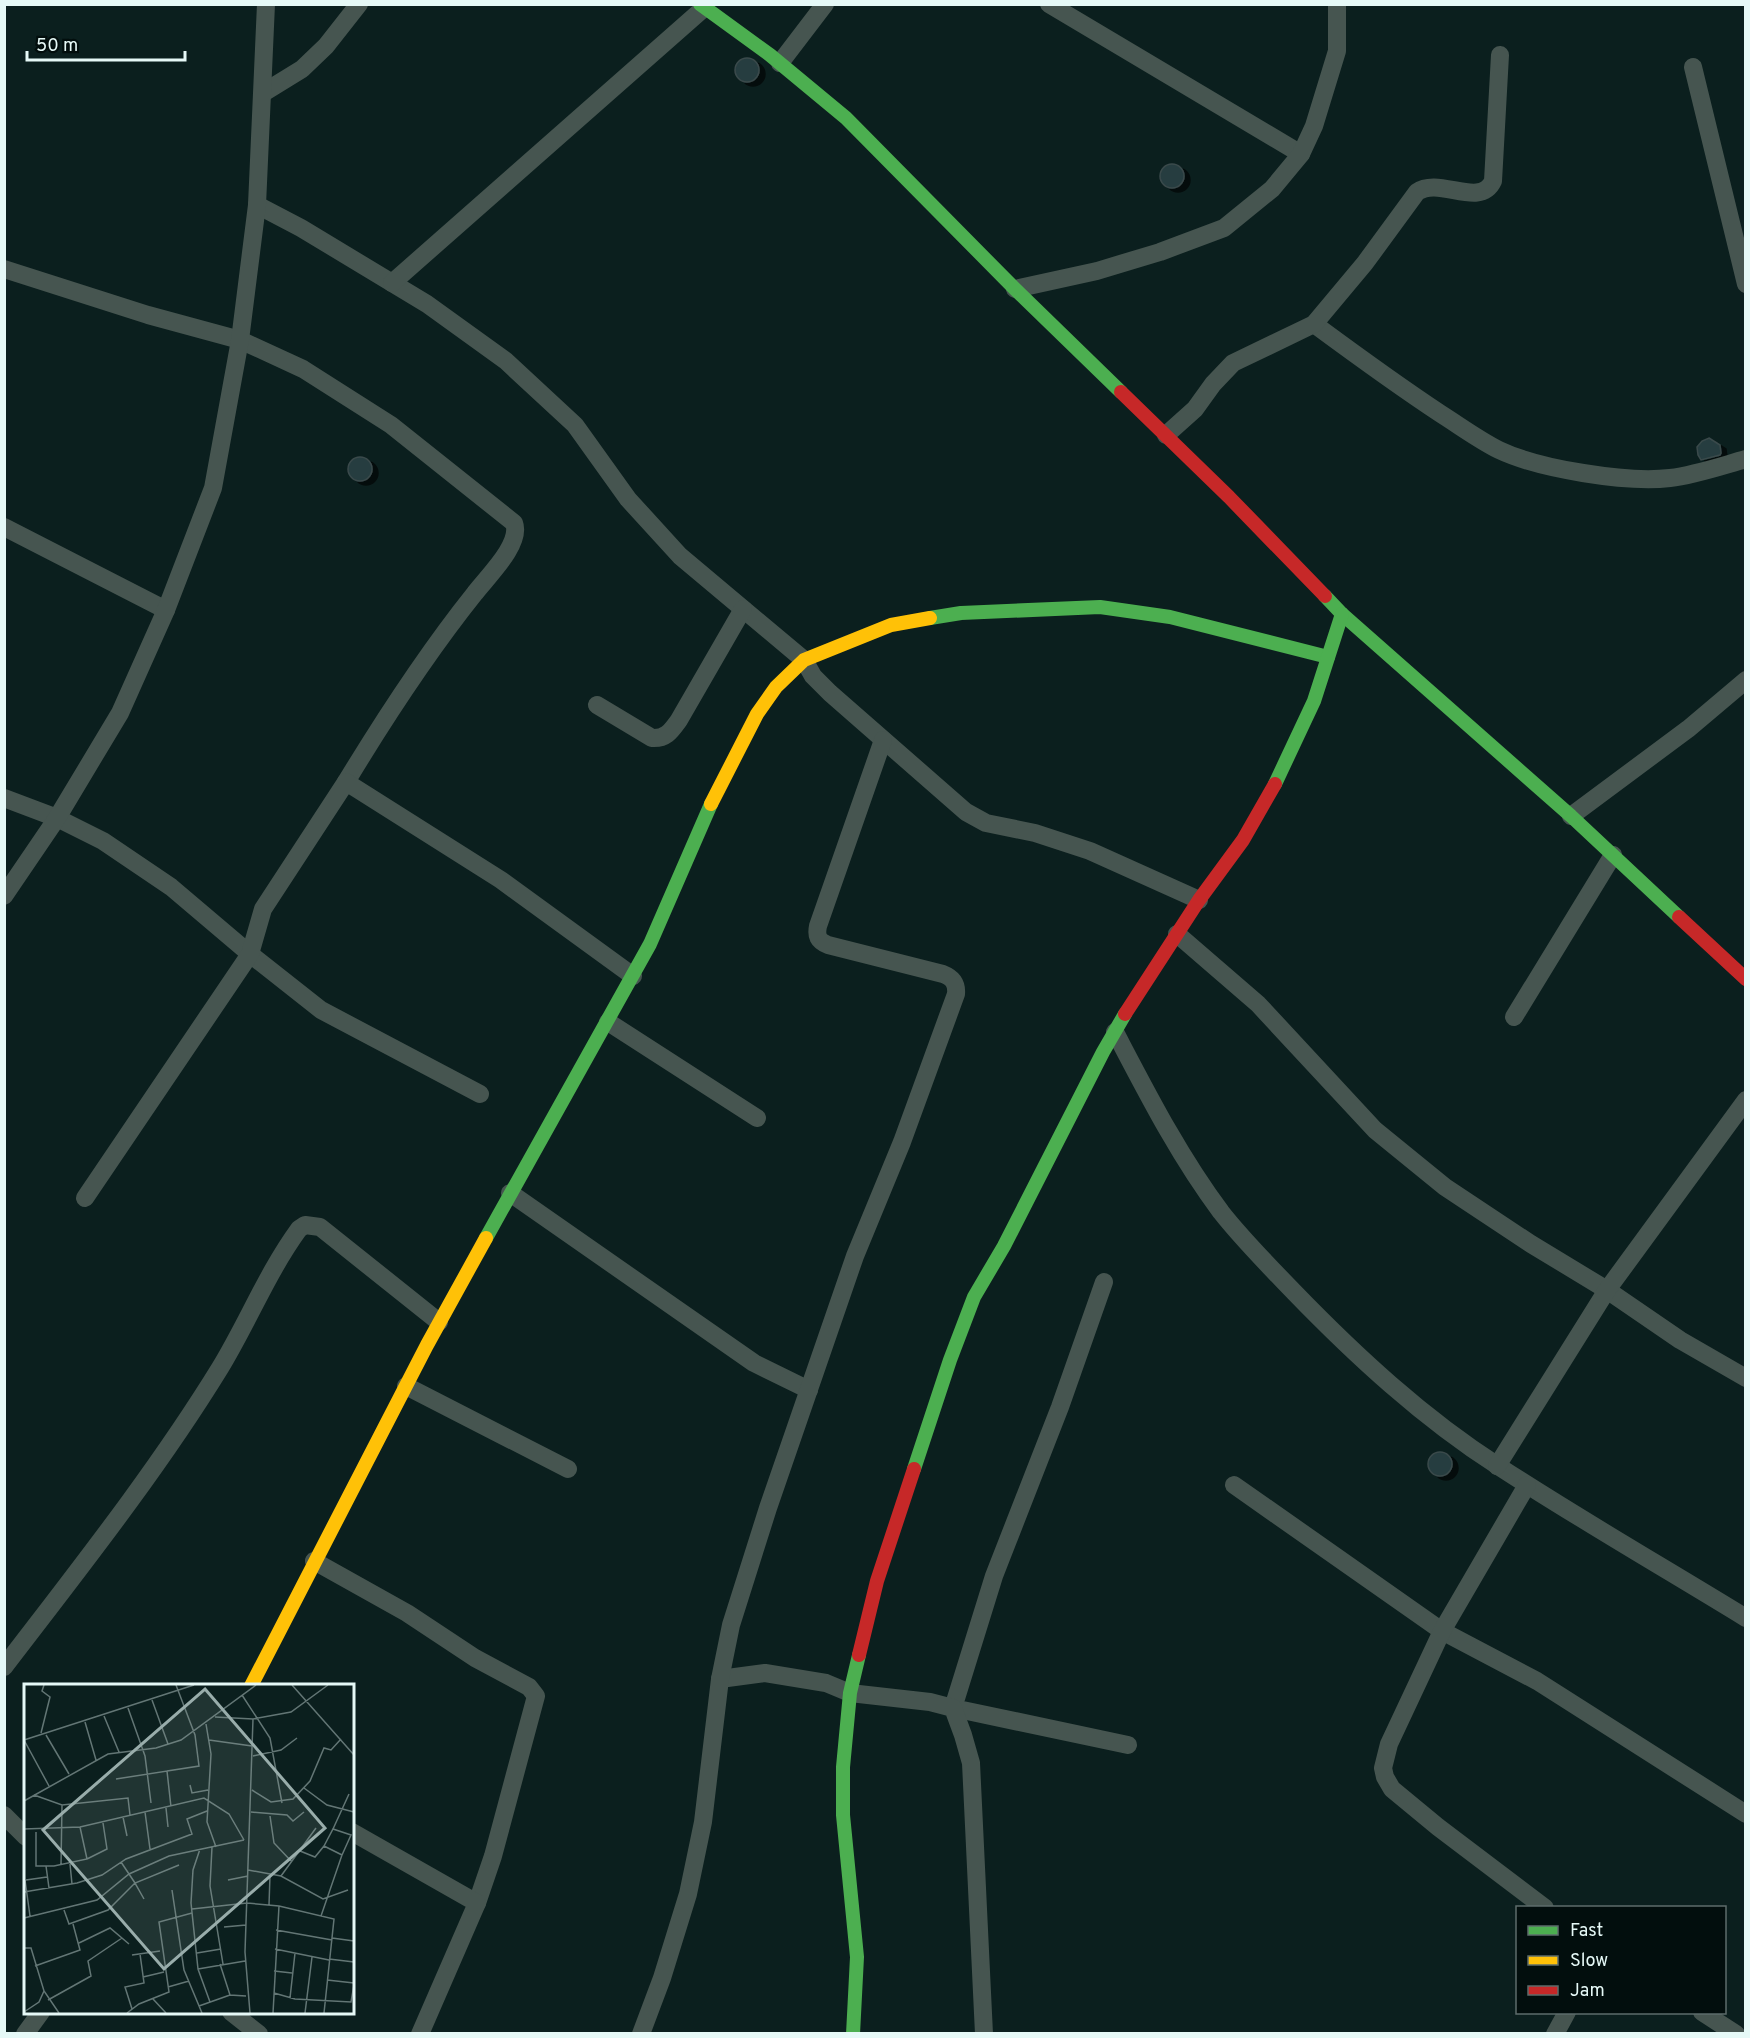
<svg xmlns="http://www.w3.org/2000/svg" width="1750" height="2038" font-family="Overpass,sans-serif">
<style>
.building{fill:#283e40;stroke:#3a4a4b;stroke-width:1.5;filter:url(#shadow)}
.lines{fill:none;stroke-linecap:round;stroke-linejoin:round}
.street{stroke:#465550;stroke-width:18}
.fast{stroke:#4caf50;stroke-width:14}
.slow{stroke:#ffc107;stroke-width:14}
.jam{stroke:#c62828;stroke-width:14}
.inset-road{fill:none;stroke:#637675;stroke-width:1.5}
.view{fill:#99adab;fill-opacity:0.15;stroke:#99adab;stroke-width:3}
.inset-edge{fill:none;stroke:#e6f9f7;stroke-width:3}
</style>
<defs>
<filter id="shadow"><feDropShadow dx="6" dy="4" stdDeviation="0" flood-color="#0009"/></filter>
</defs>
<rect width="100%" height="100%" fill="#0b1f1e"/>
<g class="building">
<circle cx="747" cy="70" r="12"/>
<circle cx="1172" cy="176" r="12"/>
<path d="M 1709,438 L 1720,445 L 1721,453 L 1720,455 L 1701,460 L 1698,455 L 1697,447 L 1702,441 Z"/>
<circle cx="360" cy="469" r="12"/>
<circle cx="1440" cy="1464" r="12"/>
</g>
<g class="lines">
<g class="street">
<path d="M 1049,4 L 1301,154"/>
<path d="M 780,63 L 825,4"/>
<path d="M 1693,67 L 1746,284"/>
<path d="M 263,93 L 302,69 L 326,46 L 359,4"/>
<path d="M 257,205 L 301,228 L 427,304 L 506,361 L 575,425 L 628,499 L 680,556 L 804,660 L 813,676 L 830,693 L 966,812 L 986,823 L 1035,833 L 1090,851 L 1199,900"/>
<path d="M 4,269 L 148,315 L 240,340 L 303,369 L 391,425 L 514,523 C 522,544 487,577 475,593 C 427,653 386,716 346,782"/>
<path d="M 392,283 L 704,8"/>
<path d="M 1015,289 L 1097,271 L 1160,252 L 1224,228 L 1272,189 L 1301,154 L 1314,126 L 1337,51 L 1337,4"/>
<path d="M 1314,324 C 1356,355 1397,385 1441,414 C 1460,426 1479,440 1499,450 C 1539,469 1626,483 1670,478 C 1695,475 1721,466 1746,459"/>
<path d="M 1166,435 L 1195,409 L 1213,384 L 1233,363 L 1314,324 L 1365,263 L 1417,192 C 1439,176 1480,209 1493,181 L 1500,55"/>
<path d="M 4,527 L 166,610"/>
<path d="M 597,705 L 652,738 C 666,739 671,731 679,720 L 743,609"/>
<path d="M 4,798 L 57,818 L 103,841 L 171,887 L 250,954 L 321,1010 L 480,1094"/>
<path d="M 1571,816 L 1688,729 L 1746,680"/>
<path d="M 4,896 L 57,818 L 120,713 L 166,610 L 213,488 L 240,340 L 257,205 L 266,4"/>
<path d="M 1177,934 L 1258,1004 L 1375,1130 L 1445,1187 L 1531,1244 L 1607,1290 L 1680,1340 L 1746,1378"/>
<path d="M 1514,1017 L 1613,855"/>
<path d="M 608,1022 L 757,1118"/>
<path d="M 1115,1032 C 1147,1093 1179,1156 1221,1212 C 1243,1240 1269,1266 1294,1292 C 1356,1356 1423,1418 1498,1466 C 1579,1519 1663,1567 1746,1618"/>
<path d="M 510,1193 L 754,1363 L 809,1390"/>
<path d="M 85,1198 L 250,954 L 263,909 L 346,782 L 501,880 L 633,976"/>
<path d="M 1104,1282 L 1060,1407 L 994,1576 L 953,1708 L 1128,1745"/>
<path d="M 406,1386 L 568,1469"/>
<path d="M 1497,1466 L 1607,1290 L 1746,1100"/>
<path d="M 1234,1485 L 1442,1631 L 1537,1681 L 1746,1814"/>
<path d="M 1527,1485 L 1442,1631 L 1389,1744 L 1383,1768 L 1385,1777 L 1392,1789 L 1438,1827 L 1545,1908"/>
<path d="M 314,1561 L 407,1613 L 475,1658 L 529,1687 L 536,1696 L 493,1856 L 477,1903"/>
<path d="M 4,1667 C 79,1569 156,1472 220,1368 C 248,1322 267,1273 299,1229 L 305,1225 L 320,1227 L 439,1322"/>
<path d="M 720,1679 L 765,1673 L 826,1683 L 850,1693 L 930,1702 L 953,1708 L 963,1735 L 971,1763 L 984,2034"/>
<path d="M 4,1815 L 26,1837"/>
<path d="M 352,1832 L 477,1903 L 420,2034"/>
<path d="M 231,2012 L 259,2034"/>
<path d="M 1702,2012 L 1736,2034"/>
<path d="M 25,2034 L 41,2012"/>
<path d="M 641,2034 L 662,1978 L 688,1894 L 703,1822 L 720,1679 L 731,1625 L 768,1508 L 855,1256 L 902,1142 L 956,994 C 957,983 953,978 943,974 L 828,945 C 818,941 816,936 818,926 L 883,740"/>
<path d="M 1555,2034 L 1567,2012"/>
</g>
<g class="fast">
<path d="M 700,4 L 770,55 L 846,118 L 1015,289 L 1121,392"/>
<path d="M 1325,596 L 1342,614 L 1571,816 L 1679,917"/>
<path d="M 930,618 L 961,613 L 1100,607 L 1170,617 L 1328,657"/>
<path d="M 1275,784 L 1314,701 L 1342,614"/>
<path d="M 486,1238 L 650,944 L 711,804"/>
<path d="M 914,1469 L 950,1360 L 974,1297 L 1004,1246 L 1103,1052 L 1125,1014"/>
<path d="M 853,2034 L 857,1957 L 843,1815 L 843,1767 L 850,1693 L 859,1655"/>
</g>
<g class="slow">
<path d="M 711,804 L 757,714 L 776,687 L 804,660 L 891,625 L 930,618"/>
<path d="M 251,1686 L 427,1345 L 486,1238"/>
</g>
<g class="jam">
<path d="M 1121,392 L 1229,497 L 1325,596"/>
<path d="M 1679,917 L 1746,979"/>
<path d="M 1125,1014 L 1199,900 L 1243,840 L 1275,784"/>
<path d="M 859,1655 L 877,1581 L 914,1469"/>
</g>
</g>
<g transform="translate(24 1684)">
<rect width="330" height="330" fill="#0b1f1e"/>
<path class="inset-road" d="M 268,1 L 330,71M 218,11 L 246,54 L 258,119M 128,16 L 144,60M 104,24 L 121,72 L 127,119M 80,32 L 95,68M 191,33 L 229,35 L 267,28 L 304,1M 61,38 L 72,76M 182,40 L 187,70 L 183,138 L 192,163M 17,49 L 26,13 L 18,7 L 20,1M 22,51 L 45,90M 0,56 L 25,102M 0,56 L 170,1M 185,56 L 228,62M 229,72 L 257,66 L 273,54M 143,87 L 175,82 L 171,51 L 152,1M 92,95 L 143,87 L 147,123M 166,101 L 168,109 L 184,106M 280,104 L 303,121 L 330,128M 228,106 L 247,118 L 269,115 L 286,97 L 300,64 L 307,66 L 317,55M 10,111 L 38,121 L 104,114 L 106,131M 0,117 L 84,70 L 132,64 L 157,56 L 232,1M 142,124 L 144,143M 121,128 L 126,165M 227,128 L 263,131 L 269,137 L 280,128M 246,132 L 250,159 L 268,178M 99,133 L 103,152M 0,145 L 56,143 L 180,114 L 205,130 L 220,156M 309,145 L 325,110M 12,148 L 12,182 L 30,182 L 63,175 L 56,143M 300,162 L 309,145 L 327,151 L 318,171M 188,163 L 186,202 L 199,280M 176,165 L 169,186 L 167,219 L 174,285 L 186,318M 276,167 L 291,173 L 300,162 L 318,171 L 297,232M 63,175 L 83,165 L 79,139M 46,180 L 48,200M 37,181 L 38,121M 22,182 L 25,204M 224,186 L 257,192 L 299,215 L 324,206M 257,192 L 292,144M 1,196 L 6,232M 2,196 L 23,193M 204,196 L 224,192M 148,206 L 160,286 L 178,329M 0,208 L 53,199 L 78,191 L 102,175 L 168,150 L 163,135 L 183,127M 120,215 L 111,199 L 155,181M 245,221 L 246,191M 168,225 L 223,219 L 255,222 L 310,235 L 300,329M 40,226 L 45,240 L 84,226 L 111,199 L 97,178M 0,234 L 73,216 L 105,190 L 145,172 L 220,156M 200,243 L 222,241M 252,246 L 308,256M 308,254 L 330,257M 55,259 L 86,244 L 105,260M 0,264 L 7,264 L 20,307 L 35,329M 251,265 L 305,276M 173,269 L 197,265M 108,271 L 136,267M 305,275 L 330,278M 196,280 L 206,311 L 222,312M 11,282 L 56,266 L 49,240M 174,285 L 221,277M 250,287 L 268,289M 119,293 L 140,288M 303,296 L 330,299M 144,303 L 165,297M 250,309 L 271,315 L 327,318 L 330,301M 266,314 L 271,269M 129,315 L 142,329M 24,316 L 67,292 L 64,277 L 98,254M 175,322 L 206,311M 108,325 L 101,303 L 120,299 L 116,270M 0,328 L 15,318 L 20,307M 103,329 L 115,320 L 145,308 L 135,238 L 168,229M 226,329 L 221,268 L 229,35M 249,329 L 255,222M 281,329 L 288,273"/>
<path class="view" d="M 181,5 L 301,144 L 140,285 L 19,146 Z"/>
<rect width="330" height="330" class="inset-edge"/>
</g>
<rect width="1750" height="2038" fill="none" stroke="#e6f9f7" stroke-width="12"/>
<rect x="1516" y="1906" width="210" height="108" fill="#020e0d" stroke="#5d6c6b" stroke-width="1.5"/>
<rect x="1528" y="1926" width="30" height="9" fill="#4caf50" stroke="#5d6c6b" stroke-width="1.5"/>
<text x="1570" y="1936" font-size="18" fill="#e6f9f7">Fast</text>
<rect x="1528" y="1956" width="30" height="9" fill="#ffc107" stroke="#5d6c6b" stroke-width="1.5"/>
<text x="1570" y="1966" font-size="18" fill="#e6f9f7">Slow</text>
<rect x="1528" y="1986" width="30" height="9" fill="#c62828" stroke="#5d6c6b" stroke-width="1.5"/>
<text x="1570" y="1996" font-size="18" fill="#e6f9f7">Jam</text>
<path d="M27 51v9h158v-9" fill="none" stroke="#e6f9f7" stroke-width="3"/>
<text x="36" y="51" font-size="18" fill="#e6f9f7" stroke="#020e0d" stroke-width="4.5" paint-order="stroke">50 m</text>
</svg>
